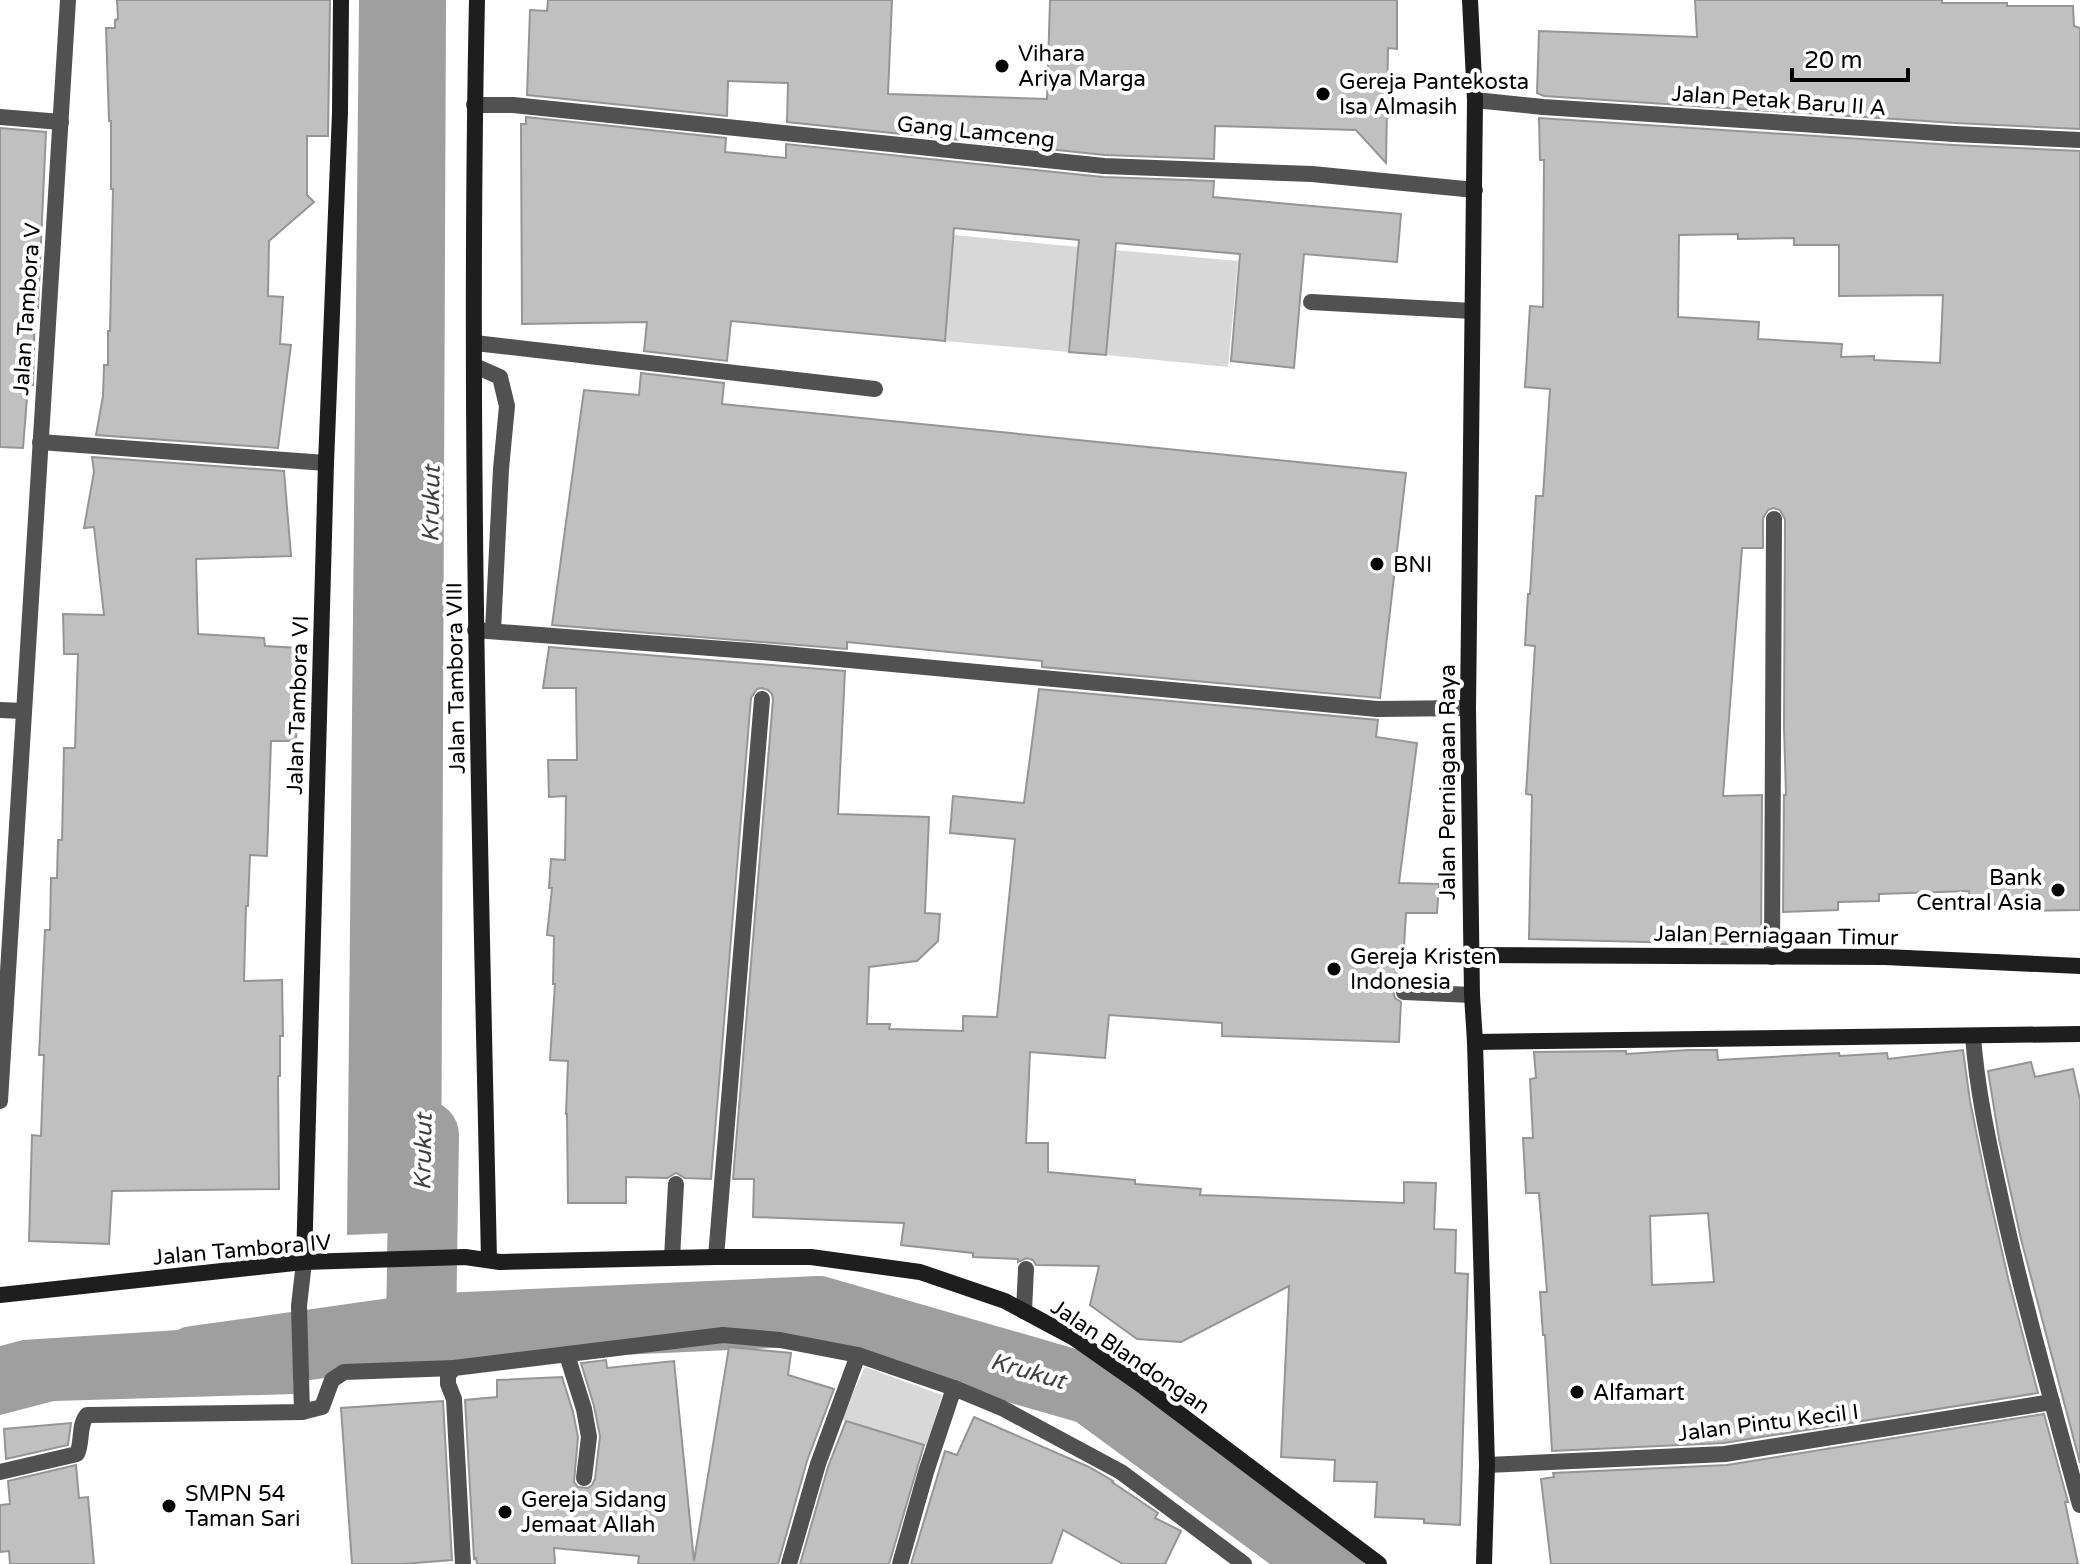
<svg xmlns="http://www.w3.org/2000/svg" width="2080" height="1564" font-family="'Varela Round',sans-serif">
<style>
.green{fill:#d8d8d8}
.water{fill:#9f9f9f}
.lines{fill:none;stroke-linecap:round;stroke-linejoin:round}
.river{stroke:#9f9f9f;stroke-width:70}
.building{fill:#c0c0c0;stroke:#959595;stroke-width:2;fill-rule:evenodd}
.lane{stroke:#515151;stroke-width:16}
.street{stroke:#515151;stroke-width:16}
.secondary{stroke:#1e1e1e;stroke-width:16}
.poi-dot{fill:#000;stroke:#fff;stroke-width:3}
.labels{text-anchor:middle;stroke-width:8;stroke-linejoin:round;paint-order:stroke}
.poi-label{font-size:22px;fill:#000;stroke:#fff;text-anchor:start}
.street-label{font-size:22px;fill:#000;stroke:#fff}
.water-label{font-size:24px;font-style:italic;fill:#404040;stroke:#fff}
</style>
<rect width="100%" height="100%" fill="#fff"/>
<g class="green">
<path d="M 954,235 L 1079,247 L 1069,352 L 945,341 Z"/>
<path d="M 1115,250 L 1238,261 L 1228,367 L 1106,355 Z"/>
<path d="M 865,1367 L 942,1395 L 927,1446 L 841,1419 Z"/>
</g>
<g class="water">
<path d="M 359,0 L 446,0 L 441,1231 L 347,1235 Z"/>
<path d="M 288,1323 L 294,1394 L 54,1401 L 0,1415 L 0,1346 L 23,1340 Z"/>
</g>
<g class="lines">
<g class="river">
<path d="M 421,1329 L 424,1135"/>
<path d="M 194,1361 L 421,1329 L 819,1311 L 1092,1390 L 1329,1564"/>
</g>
</g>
<g class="building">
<path d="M 117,0 L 330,0 L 328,136 L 307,136 L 307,195 L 314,202 L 269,241 L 268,296 L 283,297 L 280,344 L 291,345 L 278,448 L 96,435 L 103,396 L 104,365 L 108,365 L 108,331 L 110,331 L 113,189 L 111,189 L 111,121 L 109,121 L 106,28 L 115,28 L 115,20 L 118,19 Z"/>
<path d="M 548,0 L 892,0 L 888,94 L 1047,99 L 1050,0 L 1397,0 L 1397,49 L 1388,48 L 1386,163 L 1356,130 L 1215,126 L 1214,159 L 1105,155 L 787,122 L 788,83 L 728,81 L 727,116 L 527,95 L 530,10 L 547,11 Z"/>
<path d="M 1695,0 L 1942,0 L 1942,3 L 2007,3 L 2007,6 L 2073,6 L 2074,26 L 2080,28 L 2080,129 L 1955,123 L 1544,96 L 1537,93 L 1539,31 L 1697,37 Z"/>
<path d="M 526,117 L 726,138 L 725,152 L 786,158 L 786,144 L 1103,177 L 1214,181 L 1213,197 L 1401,214 L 1397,262 L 1304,254 L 1294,368 L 1231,361 L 1240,254 L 1116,243 L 1106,355 L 1069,352 L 1079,240 L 954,228 L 945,341 L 731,321 L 727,361 L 644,351 L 647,322 L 522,324 L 521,124 L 526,124 Z"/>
<path d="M 1539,118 L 1953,145 L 2080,151 L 2080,910 L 2008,911 L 2008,904 L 1970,906 L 1969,891 L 1879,894 L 1879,901 L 1838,902 L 1838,910 L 1783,912 L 1784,795 L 1786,795 L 1784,727 L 1785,519 L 1780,510 L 1773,508 L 1768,510 L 1763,518 L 1763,548 L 1742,548 L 1723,796 L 1762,795 L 1761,945 L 1529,939 L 1532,795 L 1526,794 L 1535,646 L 1525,645 L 1528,594 L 1530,594 L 1536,496 L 1543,496 L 1550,389 L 1525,387 L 1530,306 L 1543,307 L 1544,160 L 1540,160 ZM 1738,234 L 1738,239 L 1794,238 L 1794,245 L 1839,245 L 1839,296 L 1943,295 L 1940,363 L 1874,360 L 1874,356 L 1841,357 L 1842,344 L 1758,339 L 1759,322 L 1678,317 L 1679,235 Z"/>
<path d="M 0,128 L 46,132 L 38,308 L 35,308 L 33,385 L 28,385 L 23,448 L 0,447 Z"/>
<path d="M 641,373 L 724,383 L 722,404 L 1406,473 L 1380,698 L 1042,667 L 1042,661 L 847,642 L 847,649 L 552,625 L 584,390 L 639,395 Z"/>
<path d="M 92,457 L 284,471 L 291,556 L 196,559 L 198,634 L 264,638 L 265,646 L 300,648 L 296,741 L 271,741 L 267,856 L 250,855 L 248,906 L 246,906 L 244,981 L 282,980 L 283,1036 L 280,1036 L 280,1076 L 278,1076 L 279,1189 L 112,1191 L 109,1244 L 29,1241 L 32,1135 L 41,1136 L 44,1055 L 39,1055 L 45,930 L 50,930 L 51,878 L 57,878 L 58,840 L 62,840 L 64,748 L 75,748 L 78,654 L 64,654 L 63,614 L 104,615 L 94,527 L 84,528 L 94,472 Z"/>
<path d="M 549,647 L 845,671 L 838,814 L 929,817 L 925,913 L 940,914 L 938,941 L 917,961 L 869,967 L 867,1024 L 890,1024 L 889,1029 L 963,1031 L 963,1016 L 997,1017 L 1015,839 L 950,833 L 953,796 L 1024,803 L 1039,689 L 1378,720 L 1376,737 L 1417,743 L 1399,883 L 1439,884 L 1437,913 L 1406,913 L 1402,981 L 1395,985 L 1393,991 L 1395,998 L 1401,1002 L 1399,1042 L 1222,1036 L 1222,1023 L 1109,1015 L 1105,1058 L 1030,1052 L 1026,1143 L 1048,1143 L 1048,1172 L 1135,1180 L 1135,1184 L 1201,1189 L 1200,1195 L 1404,1203 L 1404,1182 L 1436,1183 L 1434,1229 L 1456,1230 L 1455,1273 L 1468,1274 L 1460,1525 L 1424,1523 L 1424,1519 L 1375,1517 L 1377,1482 L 1334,1481 L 1335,1460 L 1281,1457 L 1289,1286 L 1181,1342 L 1137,1339 L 1090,1305 L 1099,1266 L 1036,1265 L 1033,1260 L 1027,1258 L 1018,1262 L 1018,1259 L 973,1257 L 973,1253 L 901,1245 L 904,1223 L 753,1217 L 754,1179 L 733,1179 L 773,700 L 772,694 L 768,690 L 762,688 L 757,689 L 751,698 L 711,1179 L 685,1178 L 676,1173 L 667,1178 L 626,1177 L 626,1203 L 568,1203 L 567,1114 L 566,1114 L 568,1061 L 550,1060 L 555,984 L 553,984 L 554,936 L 547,935 L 552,888 L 549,888 L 551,859 L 565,860 L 566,796 L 549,797 L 548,760 L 577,760 L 576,688 L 543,688 Z"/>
<path d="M 1689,1050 L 1717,1050 L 1718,1060 L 1839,1053 L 1840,1056 L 1887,1053 L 1888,1059 L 1963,1050 L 1970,1101 L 1987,1186 L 2009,1282 L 2038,1393 L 1724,1443 L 1552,1451 L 1545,1335 L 1543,1335 L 1540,1292 L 1547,1292 L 1539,1193 L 1526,1193 L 1523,1138 L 1533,1138 L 1530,1079 L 1536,1078 L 1534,1052 L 1626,1051 L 1626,1054 ZM 1708,1213 L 1714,1282 L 1652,1285 L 1650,1216 Z"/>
<path d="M 2031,1062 L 2035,1077 L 2073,1069 L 2080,1100 L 2080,1463 L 2021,1239 L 1999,1139 L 1988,1071 Z"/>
<path d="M 729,1347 L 791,1353 L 788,1375 L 834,1389 L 807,1461 L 778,1564 L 638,1564 L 639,1556 L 554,1548 L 555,1564 L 477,1564 L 476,1558 L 474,1559 L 465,1400 L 497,1397 L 497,1380 L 562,1377 L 573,1412 L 578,1437 L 574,1482 L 578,1487 L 588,1488 L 592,1485 L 595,1479 L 600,1436 L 594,1406 L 581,1363 L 606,1360 L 607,1368 L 674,1361 L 694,1561 Z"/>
<path d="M 443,1401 L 452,1560 L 403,1564 L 352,1564 L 341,1408 Z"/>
<path d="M 2044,1414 L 2068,1502 L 2065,1502 L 2078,1564 L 1551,1564 L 1541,1479 L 1554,1477 L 1553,1473 L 1727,1465 Z"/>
<path d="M 974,1417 L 1089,1467 L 1113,1481 L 1112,1482 L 1158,1513 L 1155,1518 L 1181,1531 L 1165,1564 L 1123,1564 L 1063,1530 L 1051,1564 L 911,1564 L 945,1451 L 957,1455 Z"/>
<path d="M 846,1421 L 924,1445 L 889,1564 L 800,1564 L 828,1467 Z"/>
<path d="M 71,1423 L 68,1445 L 6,1459 L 4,1429 Z"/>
<path d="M 76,1465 L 79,1498 L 88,1497 L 94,1564 L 10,1564 L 9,1551 L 0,1552 L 0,1505 L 10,1504 L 8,1481 Z"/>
</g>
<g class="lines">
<g class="lane">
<path d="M 1311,302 L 1472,311"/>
<path d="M 475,343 L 875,389"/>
<path d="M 1404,992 L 1472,995"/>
<path d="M 716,1257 L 762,699"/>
<path d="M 672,1258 L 676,1184"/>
<path d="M 1024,1311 L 1026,1269"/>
</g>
<g class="street">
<path d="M 1475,100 L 1543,107 L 1954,134 L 2080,140"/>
<path d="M 474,105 L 513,105 L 1104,166 L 1312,174 L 1475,190"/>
<path d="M 0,117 L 61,122"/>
<path d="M 475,366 L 500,377 L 507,406 L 501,469 L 493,631"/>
<path d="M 40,442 L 326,463"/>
<path d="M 475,630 L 763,652 L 1377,709 L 1468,708"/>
<path d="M 0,710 L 23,711"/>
<path d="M 1772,957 L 1774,519"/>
<path d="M 1973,1036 C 1977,1092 1990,1149 2002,1204 C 2024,1305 2053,1405 2080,1505"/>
<path d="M 0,1101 L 68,0"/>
<path d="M 567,1355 L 584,1409 L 589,1437 L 584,1478"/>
<path d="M 302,1412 L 299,1306 L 304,1262"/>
<path d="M 1487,1465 L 1725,1454 L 2052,1402"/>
<path d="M 0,1472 L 77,1454 C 83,1441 78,1426 87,1415 L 302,1412 L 322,1407 L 332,1380 L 344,1372 L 454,1368"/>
<path d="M 463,1564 L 454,1399 L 448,1384 L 448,1375 L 454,1368 L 723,1335 L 780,1340 L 858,1355 L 954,1388 L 1002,1408 L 1121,1472 L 1244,1564"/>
<path d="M 789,1564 L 818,1464 L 858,1355"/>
<path d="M 900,1564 L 926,1472 L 954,1388"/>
</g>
<g class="secondary">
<path d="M 477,0 C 468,420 480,840 489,1260"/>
<path d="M 1470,0 L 1475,100 L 1468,708 L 1472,995 L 1475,1042 L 1487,1465 L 1484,1564"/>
<path d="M 1471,955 L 1885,957 L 2080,966"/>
<path d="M 1475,1042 L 2080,1034"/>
<path d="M 304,1262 L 326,463 L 340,112 L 341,0"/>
<path d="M 0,1295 L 304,1262 L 465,1257 L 500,1262 L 716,1257 L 811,1257 L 920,1272 L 1005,1301 L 1074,1338 L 1144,1387 L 1379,1564"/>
</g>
</g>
<g class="poi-dot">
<circle cx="1002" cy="66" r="8"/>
<circle cx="1323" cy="94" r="8"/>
<circle cx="1377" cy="564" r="8"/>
<circle cx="2058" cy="890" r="8"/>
<circle cx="1334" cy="969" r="8"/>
<circle cx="1577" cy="1392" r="8"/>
<circle cx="169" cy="1506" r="8"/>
<circle cx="505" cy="1512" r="8"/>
</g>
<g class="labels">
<g class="poi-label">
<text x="1018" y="61">Vihara<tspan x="1018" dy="25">Ariya Marga</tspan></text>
<text x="1339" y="89">Gereja Pantekosta<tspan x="1339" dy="25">Isa Almasih</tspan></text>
<text x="1393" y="572">BNI</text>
<text x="2042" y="885" text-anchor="end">Bank<tspan x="2042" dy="25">Central Asia</tspan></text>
<text x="1350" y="964">Gereja Kristen<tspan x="1350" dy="25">Indonesia</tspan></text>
<text x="1593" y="1400">Alfamart</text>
<text x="185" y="1501">SMPN 54<tspan x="185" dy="25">Taman Sari</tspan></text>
<text x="521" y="1507">Gereja Sidang<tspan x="521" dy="25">Jemaat Allah</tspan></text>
</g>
<g class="street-label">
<text transform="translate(1779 100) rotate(4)" y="8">Jalan Petak Baru II A</text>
<text transform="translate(976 131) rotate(6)" y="8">Gang Lamceng</text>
<text transform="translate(26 309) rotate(-86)" y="8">Jalan Tambora V</text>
<text transform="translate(455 678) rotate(-91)" y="8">Jalan Tambora VIII</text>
<text transform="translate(297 705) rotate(-88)" y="8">Jalan Tambora VI</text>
<text transform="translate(1447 782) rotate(-90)" y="8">Jalan Perniagaan Raya</text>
<text transform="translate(1776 935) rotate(1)" y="8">Jalan Perniagaan Timur</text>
<text transform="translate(242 1249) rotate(-5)" y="8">Jalan Tambora IV</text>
<text transform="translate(1131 1356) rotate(34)" y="8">Jalan Blandongan</text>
<text transform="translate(1768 1422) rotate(-7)" y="8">Jalan Pintu Kecil I</text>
</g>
<g class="water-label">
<text transform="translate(431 504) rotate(-89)" y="8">Krukut</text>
<text transform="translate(423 1152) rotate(-89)" y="8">Krukut</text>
<text transform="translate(1028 1371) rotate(16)" y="8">Krukut</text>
</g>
</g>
<path d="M1792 68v12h116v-12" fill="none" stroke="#000000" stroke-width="4"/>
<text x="1804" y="68" font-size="24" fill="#000000" stroke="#ffffff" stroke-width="6" paint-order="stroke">20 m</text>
</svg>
